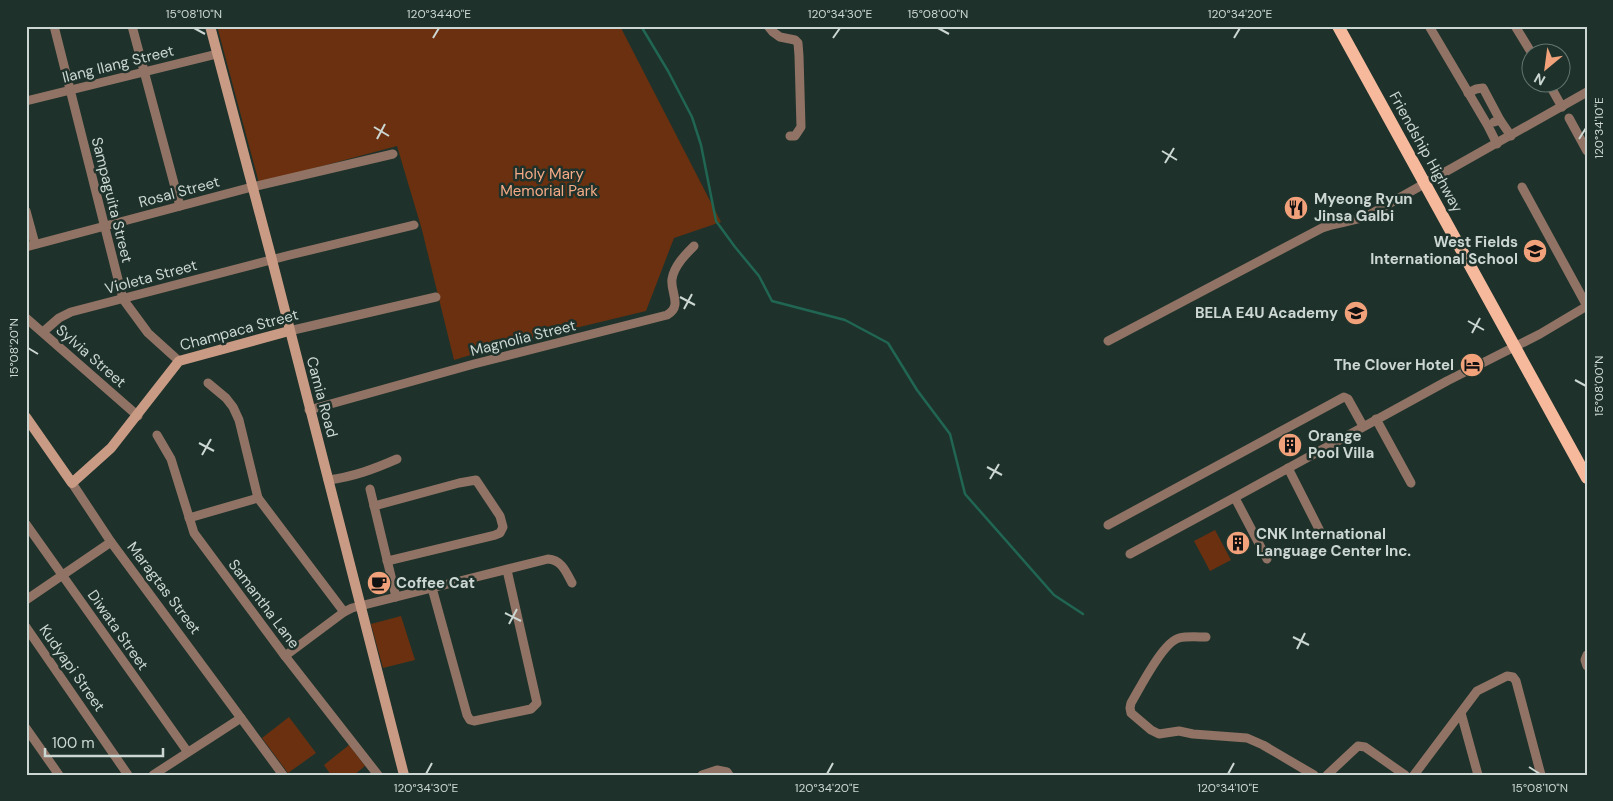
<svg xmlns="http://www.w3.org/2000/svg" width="1613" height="801" font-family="'DM Sans',sans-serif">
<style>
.green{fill:#6a300f}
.water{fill:#206652}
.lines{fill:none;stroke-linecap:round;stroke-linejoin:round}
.stream{stroke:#206652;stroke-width:2.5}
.street{stroke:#917365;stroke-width:9}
.secondary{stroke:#ca9b84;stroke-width:10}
.primary{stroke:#f6b99b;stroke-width:12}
.ticks{fill:none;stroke:#ccd7d3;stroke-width:2}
.labels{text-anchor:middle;stroke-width:5;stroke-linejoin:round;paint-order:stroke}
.street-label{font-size:15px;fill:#ccd7d3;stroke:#1e322b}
.park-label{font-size:15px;fill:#f5aa86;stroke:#1e322b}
.poi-label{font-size:15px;font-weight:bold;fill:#ccd7d3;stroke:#1e322b;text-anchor:start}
.neatline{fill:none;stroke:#ccd7d3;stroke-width:2}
.ticks-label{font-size:12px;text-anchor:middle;fill:#ccd7d3}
</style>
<rect width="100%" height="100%" fill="#1e322b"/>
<g class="green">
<path d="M 217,26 L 620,26 L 721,222 L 674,238 L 646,311 L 497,347 L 454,360 L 422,230 L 397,146 L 259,183 Z"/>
<path d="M 1215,530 L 1231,560 L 1210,571 L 1194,541 Z"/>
<path d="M 401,616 L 415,660 L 383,668 L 371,624 Z"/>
<path d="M 289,717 L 316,753 L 288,773 L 262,738 Z"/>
<path d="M 349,745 L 365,766 L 354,775 L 331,775 L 324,765 Z"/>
</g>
<path class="water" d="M 1358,300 L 1368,317 L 1356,324 L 1346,308 Z"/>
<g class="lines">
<path class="stream" d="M 641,26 L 668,71 L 692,117 L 701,145 L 716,221 L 735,247 L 759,276 L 772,301 L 845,320 L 888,343 L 917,390 L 950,434 L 965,494 L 1054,595 L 1083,614"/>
<g class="street">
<path d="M 54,26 L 123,299 L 148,333 L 179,361"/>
<path d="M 132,26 L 180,206"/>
<path d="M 768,26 L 773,32 L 780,37 L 795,40 L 798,43 L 799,56 L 801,127 L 795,136 L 790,136"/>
<path d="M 1429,26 L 1488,126 L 1497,144"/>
<path d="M 1515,26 L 1531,52"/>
<path d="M 1548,82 L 1562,107"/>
<path d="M 1468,93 L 1476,89 L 1483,88 L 1500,120"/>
<path d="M 26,101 L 217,54"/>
<path d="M 1569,118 L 1587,151"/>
<path d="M 1494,122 L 1500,120 L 1511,136"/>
<path d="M 1522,187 L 1587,306"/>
<path d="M 26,211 L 35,244"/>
<path d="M 26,247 L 252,187 L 393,154"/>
<path d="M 26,318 L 138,416"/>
<path d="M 289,331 L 436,297"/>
<path d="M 43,332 L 59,318 L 71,312 L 290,255 L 414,225"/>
<path d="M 1108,341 L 1322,228 C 1337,222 1354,222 1369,215 L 1587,92"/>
<path d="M 208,383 L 226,398 L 233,407 L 239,420 L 258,498 L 344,612 L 285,656"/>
<path d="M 309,410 L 474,364 L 667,315 C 683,306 670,292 672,279 C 674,266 685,255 694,246"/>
<path d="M 1376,419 L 1411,483"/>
<path d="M 157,435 L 171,459 L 194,533 L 285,656 L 378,775"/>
<path d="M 1288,468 L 1321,533"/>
<path d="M 328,480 C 353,477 374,469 397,459"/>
<path d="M 72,483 L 111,542 L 283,775"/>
<path d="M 370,489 L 396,597 L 432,588"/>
<path d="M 1235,498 L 1267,559"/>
<path d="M 374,506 L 459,483 L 476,480 L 500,516 L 503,527 L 500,533 L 495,535 L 387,561"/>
<path d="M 189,518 L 258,498"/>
<path d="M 26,524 L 187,751"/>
<path d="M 1108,525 L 1344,397 L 1348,399 L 1363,426"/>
<path d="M 1130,554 L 1241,494 L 1447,381 L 1540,334 L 1587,306"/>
<path d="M 507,570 L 537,703 L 531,709 L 474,721 L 470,720 L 467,715 L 432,588 L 548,559 C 562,560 566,572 572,583"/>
<path d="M 26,600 L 111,542"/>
<path d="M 344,612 L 352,608 L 396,597"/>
<path d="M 26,627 L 128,775"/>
<path d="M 1206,637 C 1198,637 1187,636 1179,638 C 1163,642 1140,688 1131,703 L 1130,708 L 1131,713 L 1151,730 L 1159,734 L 1179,731 L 1193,734 L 1247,738 L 1263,745 L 1314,775"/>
<path d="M 1587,655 L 1585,660 L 1587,666"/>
<path d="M 1461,713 L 1478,775"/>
<path d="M 26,728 L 59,775"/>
<path d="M 153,775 L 241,718"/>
<path d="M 702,775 L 717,770 L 727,772 L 729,775"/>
<path d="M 1327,775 L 1358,746 L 1365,747 L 1405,775"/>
<path d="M 1414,775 L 1477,691 L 1507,676 L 1513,677 L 1516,681 L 1541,775"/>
</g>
<g class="secondary">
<path d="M 210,26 L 272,260 L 404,775"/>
<path d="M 26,417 L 72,483 L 111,448 L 179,361 L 289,331"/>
</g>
<path class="primary" d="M 1338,26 L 1587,478"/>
</g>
<path class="ticks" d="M 194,28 L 205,34M 938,28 L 949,34M 433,38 L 439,28M 833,38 L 840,28M 1234,38 L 1240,28M 374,127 L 389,136M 377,139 L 385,124M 1579,139 L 1586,128M 1162,151 L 1177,160M 1165,163 L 1174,148M 680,297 L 695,305M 684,309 L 692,294M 1468,321 L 1484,330M 1472,333 L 1480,318M 28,348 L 38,354M 1575,380 L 1586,386M 199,443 L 214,451M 202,455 L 211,439M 987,467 L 1002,475M 990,479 L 999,464M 505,613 L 521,621M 509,624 L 517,609M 1293,637 L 1309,645M 1297,649 L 1305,633M 1529,767 L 1540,774M 426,774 L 432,763M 827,774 L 833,763M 1228,774 L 1234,763"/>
<defs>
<g id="restaurant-disc" transform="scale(1.25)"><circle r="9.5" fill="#f1a27b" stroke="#1e322b"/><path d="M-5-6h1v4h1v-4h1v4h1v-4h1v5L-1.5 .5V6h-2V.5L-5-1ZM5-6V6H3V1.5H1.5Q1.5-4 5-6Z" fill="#111"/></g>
<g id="school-disc" transform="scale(1.25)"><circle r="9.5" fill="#f1a27b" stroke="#1e322b"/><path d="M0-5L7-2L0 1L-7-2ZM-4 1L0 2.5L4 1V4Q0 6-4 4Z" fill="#111"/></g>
<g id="hotel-disc" transform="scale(1.25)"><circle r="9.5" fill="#f1a27b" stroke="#1e322b"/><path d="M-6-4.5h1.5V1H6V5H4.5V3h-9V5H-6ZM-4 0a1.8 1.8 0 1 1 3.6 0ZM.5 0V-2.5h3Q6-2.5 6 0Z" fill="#111"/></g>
<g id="building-disc" transform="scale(1.25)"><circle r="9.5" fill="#f1a27b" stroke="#1e322b"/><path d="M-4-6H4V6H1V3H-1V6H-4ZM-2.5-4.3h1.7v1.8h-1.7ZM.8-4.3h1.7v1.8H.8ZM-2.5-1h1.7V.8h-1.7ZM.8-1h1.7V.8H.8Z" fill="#111"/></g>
<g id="cafe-disc" transform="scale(1.25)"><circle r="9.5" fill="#f1a27b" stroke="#1e322b"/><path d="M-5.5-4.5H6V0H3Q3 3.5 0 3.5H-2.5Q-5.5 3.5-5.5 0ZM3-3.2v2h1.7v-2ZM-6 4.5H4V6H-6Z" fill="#111"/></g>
</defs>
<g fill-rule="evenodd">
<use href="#restaurant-disc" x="1296" y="208"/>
<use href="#school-disc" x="1535" y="251"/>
<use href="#school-disc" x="1356" y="313"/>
<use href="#hotel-disc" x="1472" y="365"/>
<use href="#building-disc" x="1290" y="445"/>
<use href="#building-disc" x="1238" y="543"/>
<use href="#cafe-disc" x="379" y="583"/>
</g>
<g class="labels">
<g class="street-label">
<text transform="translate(118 64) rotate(-14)" y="5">Ilang Ilang Street</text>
<text transform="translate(1426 152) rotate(61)" y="5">Friendship Highway</text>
<text transform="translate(179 192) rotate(-15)" y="5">Rosal Street</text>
<text transform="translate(112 200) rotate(76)" y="5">Sampaguita Street</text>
<text transform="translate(151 277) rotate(-15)" y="5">Violeta Street</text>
<text transform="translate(239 330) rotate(-15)" y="5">Champaca Street</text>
<text transform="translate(523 338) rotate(-14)" y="5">Magnolia Street</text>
<text transform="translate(91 356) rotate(41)" y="5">Sylvia Street</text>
<text transform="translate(322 397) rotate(75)" y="5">Camia Road</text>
<text transform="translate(164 588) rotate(53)" y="5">Maragtas Street</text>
<text transform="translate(264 604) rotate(53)" y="5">Samantha Lane</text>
<text transform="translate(118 630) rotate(55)" y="5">Diwata Street</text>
<text transform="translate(72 668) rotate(55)" y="5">Kudyapi Street</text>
</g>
<g class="park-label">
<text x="549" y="179">Holy Mary<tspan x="549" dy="17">Memorial Park</tspan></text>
</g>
<g class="poi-label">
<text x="1314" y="204">Myeong Ryun<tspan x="1314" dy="17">Jinsa Galbi</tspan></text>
<text x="1518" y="247" text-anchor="end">West Fields<tspan x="1518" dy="17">International School</tspan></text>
<text x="1338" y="318" text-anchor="end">BELA E4U Academy</text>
<text x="1454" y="370" text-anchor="end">The Clover Hotel</text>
<text x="1308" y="441">Orange<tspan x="1308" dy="17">Pool Villa</tspan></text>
<text x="1256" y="539">CNK International<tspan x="1256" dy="17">Language Center Inc.</tspan></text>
<text x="396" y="588">Coffee Cat</text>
</g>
</g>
<rect width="1613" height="801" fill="none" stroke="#1e322b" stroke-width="55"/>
<g transform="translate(1546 68) rotate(209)"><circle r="24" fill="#1e322b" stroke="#64746e"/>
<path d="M0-4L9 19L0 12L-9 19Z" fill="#f1a27b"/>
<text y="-8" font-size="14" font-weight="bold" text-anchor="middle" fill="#ccd7d3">N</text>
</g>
<path d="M45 748v8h118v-8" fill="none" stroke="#ccd7d3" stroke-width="2.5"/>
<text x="52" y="748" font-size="15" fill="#ccd7d3" stroke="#1e322b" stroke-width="4" paint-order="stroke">100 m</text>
<rect x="28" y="28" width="1558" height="746" class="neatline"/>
<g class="ticks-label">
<text x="194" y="18">15°08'10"N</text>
<text x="439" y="18">120°34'40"E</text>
<text x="840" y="18">120°34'30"E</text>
<text x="938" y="18">15°08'00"N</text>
<text x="1240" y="18">120°34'20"E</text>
<text transform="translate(1599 128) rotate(-90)" y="4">120°34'10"E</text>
<text transform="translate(14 348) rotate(-90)" y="4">15°08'20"N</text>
<text transform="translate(1599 386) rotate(-90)" y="4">15°08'00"N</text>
<text x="426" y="792">120°34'30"E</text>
<text x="827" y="792">120°34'20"E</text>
<text x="1228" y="792">120°34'10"E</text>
<text x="1540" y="792">15°08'10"N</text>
</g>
</svg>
